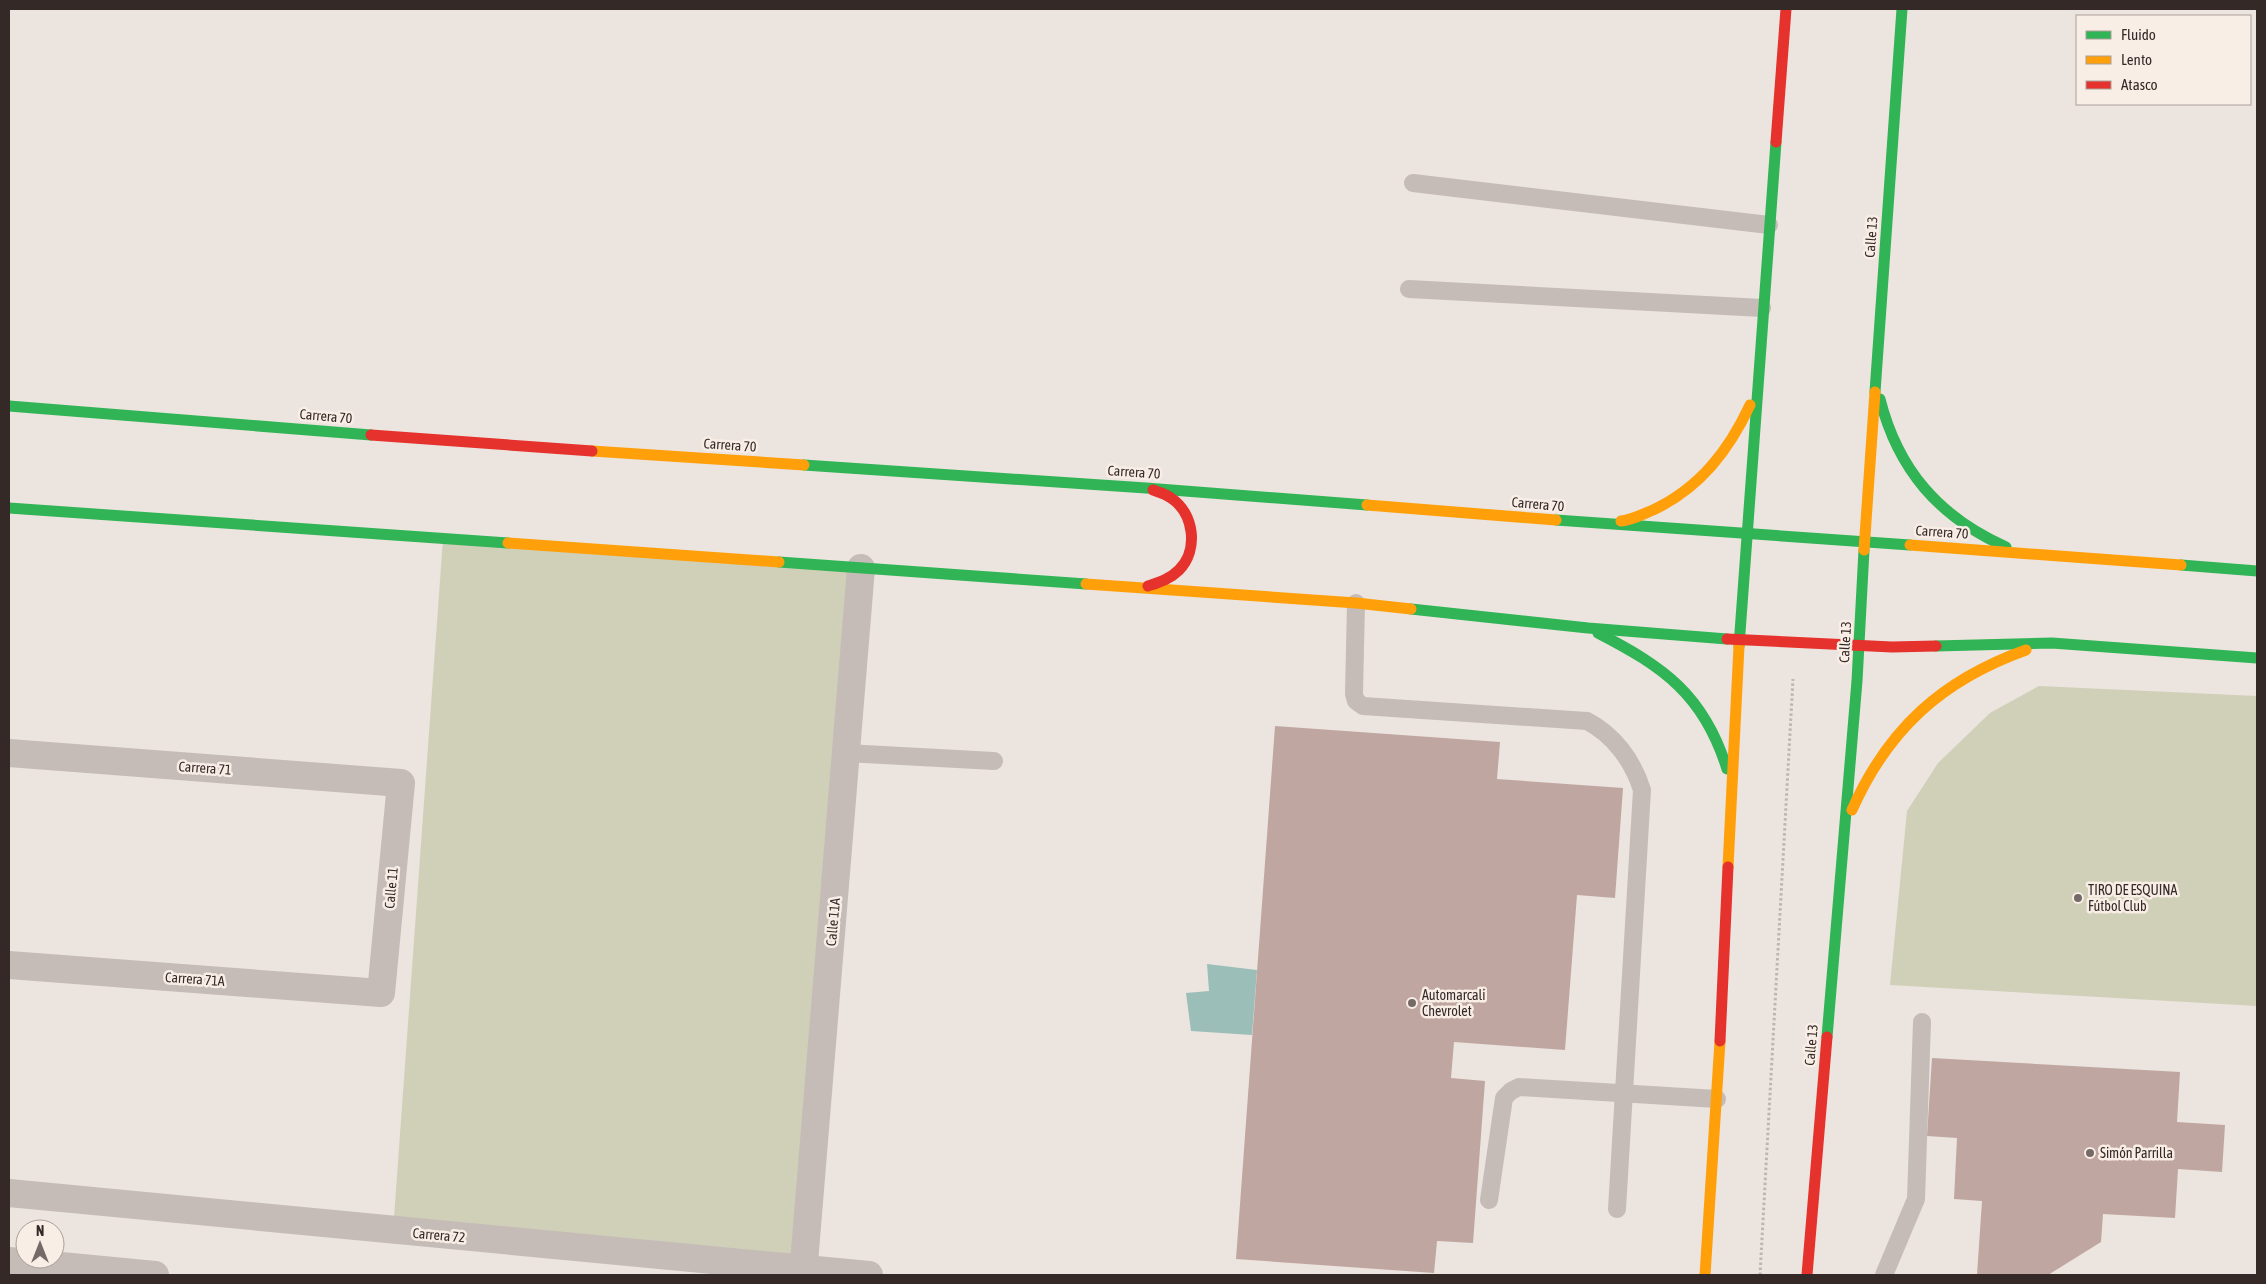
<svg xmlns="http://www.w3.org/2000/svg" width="2266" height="1284" font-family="'Asap Condensed',sans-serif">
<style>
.green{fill:#d0d0b9}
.water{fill:#9cbeb9}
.building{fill:#c0a6a1}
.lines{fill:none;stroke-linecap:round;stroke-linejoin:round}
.path{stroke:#bdb5b1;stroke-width:3;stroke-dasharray:2.5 2.5;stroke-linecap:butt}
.lane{stroke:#c5bcb8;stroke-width:18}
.street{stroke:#c5bcb8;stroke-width:28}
.fast{stroke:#30b455;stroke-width:11}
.slow{stroke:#ff9f0a;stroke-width:11}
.jam{stroke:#e5322d;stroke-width:11}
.poi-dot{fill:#756a67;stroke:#f9eee6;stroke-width:2}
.labels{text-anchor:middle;stroke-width:5;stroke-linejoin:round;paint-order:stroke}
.street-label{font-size:14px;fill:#352927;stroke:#f9eee6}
.poi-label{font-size:14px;fill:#352927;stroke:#f9eee6;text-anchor:start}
</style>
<rect width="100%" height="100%" fill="#ece4df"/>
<g class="green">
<path d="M 443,539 L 861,568 L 804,1269 L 393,1231 Z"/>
<path d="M 2039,686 L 2257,696 L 2257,1006 L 1890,985 L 1907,811 L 1938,763 L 1990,713 Z"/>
</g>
<path class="water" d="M 1207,964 L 1257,970 L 1252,1035 L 1191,1031 L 1186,993 L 1209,991 Z"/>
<g class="building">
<path d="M 1275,726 L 1500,742 L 1497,779 L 1623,788 L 1615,898 L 1577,895 L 1565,1050 L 1454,1042 L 1451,1078 L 1485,1081 L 1473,1243 L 1437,1241 L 1434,1273 L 1236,1259 Z"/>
<path d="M 1932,1058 L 2180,1072 L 2177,1122 L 2225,1125 L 2222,1172 L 2178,1169 L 2175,1218 L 2103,1214 L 2101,1242 L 2048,1275 L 1977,1275 L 1982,1201 L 1954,1199 L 1957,1138 L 1927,1136 Z"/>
</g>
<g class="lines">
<path class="path" d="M 1760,1275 L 1793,679"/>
<g class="lane">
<path d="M 1413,183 L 1769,225"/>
<path d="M 1409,289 L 1762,308"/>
<path d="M 1356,603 L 1354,694 L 1356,701 L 1363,706 L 1587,721 C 1614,735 1633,761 1642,790 L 1617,1209"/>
<path d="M 846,753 L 994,761"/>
<path d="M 1489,1200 L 1504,1098 L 1511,1091 L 1519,1087 L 1717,1099"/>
<path d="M 1884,1275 L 1916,1199 L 1922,1022"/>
</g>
<g class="street">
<path d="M 9,753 L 401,783 L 381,993 L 9,965"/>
<path d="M 9,1193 L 869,1275"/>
<path d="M 9,1261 L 155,1275"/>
<path d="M 803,1275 L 861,568"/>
</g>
<g class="fast">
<path d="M 1875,392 L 1902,9"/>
<path d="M 1880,399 C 1898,470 1939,517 2006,547"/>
<path d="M 9,406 L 371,435"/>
<path d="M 804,465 L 1146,488 L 1367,505"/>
<path d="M 9,508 L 508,543"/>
<path d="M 1556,520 L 1910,545"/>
<path d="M 779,562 L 1086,584"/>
<path d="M 2181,565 L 2257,571"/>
<path d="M 1411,609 L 1588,628 L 1727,639"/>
<path d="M 1598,633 C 1664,667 1704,695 1727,769"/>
<path d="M 1739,646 L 1776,142"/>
<path d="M 1936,646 L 2052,643 L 2257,658"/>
<path d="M 1827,1037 L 1857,681 L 1864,550"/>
</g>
<g class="slow">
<path d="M 592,451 L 804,465"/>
<path d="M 1367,505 L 1556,520"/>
<path d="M 1621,521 C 1632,520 1643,514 1653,510 C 1700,488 1729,450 1750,405"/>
<path d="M 508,543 L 779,562"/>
<path d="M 1910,545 L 2181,565"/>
<path d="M 1864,550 L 1875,392"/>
<path d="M 1086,584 L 1356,603 L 1411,609"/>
<path d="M 1852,810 C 1888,729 1942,680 2026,650"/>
<path d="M 1728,867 L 1739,646"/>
<path d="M 1705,1275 L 1720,1041"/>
</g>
<g class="jam">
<path d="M 1776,142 L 1786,9"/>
<path d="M 371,435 L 592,451"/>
<path d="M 1148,586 C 1160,582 1170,579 1179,570 C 1199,550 1194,513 1171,498 C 1166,494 1159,492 1153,490"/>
<path d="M 1727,639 L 1892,647 L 1936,646"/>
<path d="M 1720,1041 L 1728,867"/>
<path d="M 1807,1275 L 1827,1037"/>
</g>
</g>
<g class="poi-dot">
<circle cx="2078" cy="898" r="5"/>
<circle cx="1412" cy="1003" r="5"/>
<circle cx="2090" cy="1153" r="5"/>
</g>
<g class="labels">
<g class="street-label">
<text transform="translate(1871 237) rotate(-86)" y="5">Calle 13</text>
<text transform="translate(326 416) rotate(5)" y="5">Carrera 70</text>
<text transform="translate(730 445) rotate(4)" y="5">Carrera 70</text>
<text transform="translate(1134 472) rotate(4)" y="5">Carrera 70</text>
<text transform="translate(1538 504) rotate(5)" y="5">Carrera 70</text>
<text transform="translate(1942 532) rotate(4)" y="5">Carrera 70</text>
<text transform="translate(1845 642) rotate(-87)" y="5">Calle 13</text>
<text transform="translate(205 768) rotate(4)" y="5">Carrera 71</text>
<text transform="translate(391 888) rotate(-85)" y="5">Calle 11</text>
<text transform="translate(833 922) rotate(-85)" y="5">Calle 11A</text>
<text transform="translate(195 979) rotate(4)" y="5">Carrera 71A</text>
<text transform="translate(1811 1045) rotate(-85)" y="5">Calle 13</text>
<text transform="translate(439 1235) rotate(5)" y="5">Carrera 72</text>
</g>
<g class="poi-label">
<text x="2088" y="895">TIRO DE ESQUINA<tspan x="2088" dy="16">Fútbol Club</tspan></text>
<text x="1422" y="1000">Automarcali<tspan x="1422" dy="16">Chevrolet</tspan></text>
<text x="2100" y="1158">Simón Parrilla</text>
</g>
</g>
<rect width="2266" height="1284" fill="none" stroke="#352927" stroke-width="20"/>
<rect x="2076" y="15" width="175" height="90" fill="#f9eee6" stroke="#ab9f9a"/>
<rect x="2086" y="31" width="25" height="8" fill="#30b455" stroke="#ab9f9a"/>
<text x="2121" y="40" font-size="15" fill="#352927">Fluido</text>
<rect x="2086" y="56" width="25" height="8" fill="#ff9f0a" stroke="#ab9f9a"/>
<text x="2121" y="65" font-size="15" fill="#352927">Lento</text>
<rect x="2086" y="81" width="25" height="8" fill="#e5322d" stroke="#ab9f9a"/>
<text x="2121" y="90" font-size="15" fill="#352927">Atasco</text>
<g transform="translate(40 1244)"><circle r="24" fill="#f9eee6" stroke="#ab9f9a"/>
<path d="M0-4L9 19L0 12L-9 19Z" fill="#756a67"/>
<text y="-8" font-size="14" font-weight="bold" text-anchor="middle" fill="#352927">N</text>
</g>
</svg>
